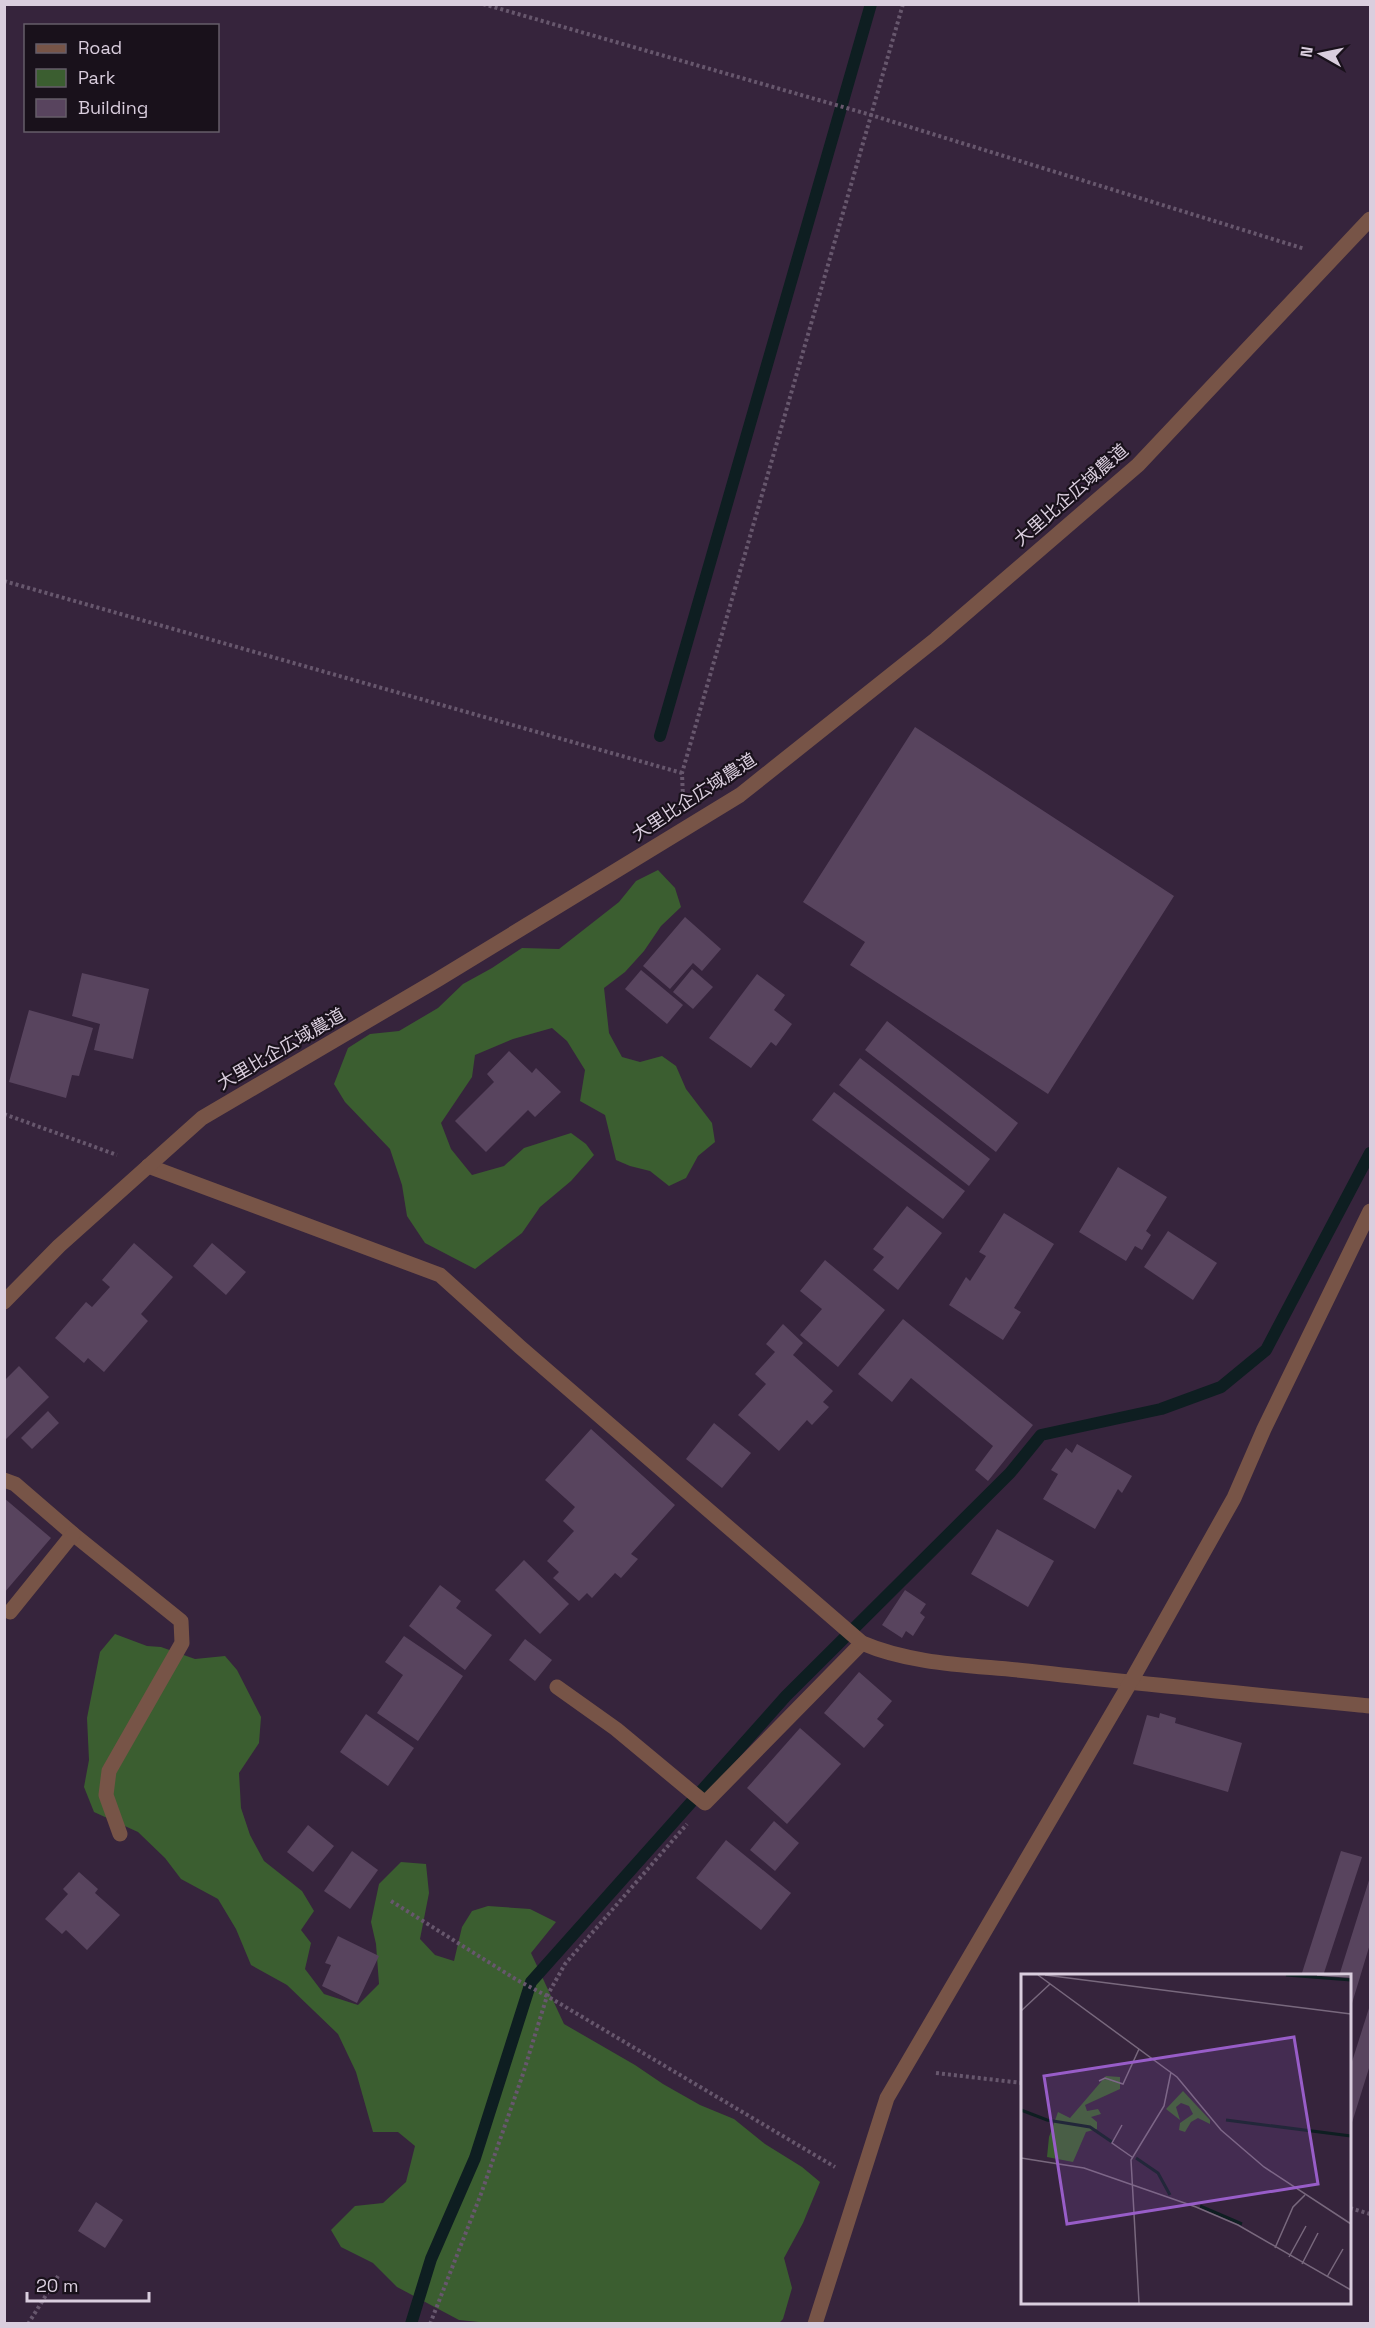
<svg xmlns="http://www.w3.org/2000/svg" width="1375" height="2328" font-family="'Space Grotesk','Noto Sans JP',sans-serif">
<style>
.green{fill:#3b5e30}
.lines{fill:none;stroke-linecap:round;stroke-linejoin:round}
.stream{stroke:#0e1e21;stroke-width:12}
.building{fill:#58445e}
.path{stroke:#67576d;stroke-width:4;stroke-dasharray:3 3;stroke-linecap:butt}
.service{stroke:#775447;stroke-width:15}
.minor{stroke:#775447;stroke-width:15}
.tertiary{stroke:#775447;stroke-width:15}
.labels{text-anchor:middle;stroke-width:4.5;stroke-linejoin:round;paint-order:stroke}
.street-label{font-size:18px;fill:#dacede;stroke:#19111b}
.inset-river{fill:none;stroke:#0e1e21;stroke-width:3}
.inset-road{fill:none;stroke:#78687d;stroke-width:1.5}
.view{fill:#985dc8;fill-opacity:0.15;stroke:#985dc8;stroke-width:3}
.inset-edge{fill:none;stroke:#dacede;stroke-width:3}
</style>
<rect width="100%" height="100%" fill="#36243c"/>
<g class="green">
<path d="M 658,870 L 675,888 L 681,907 L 661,926 L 644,951 L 625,972 L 604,988 L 609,1033 L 622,1057 L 640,1062 L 662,1056 L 676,1066 L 686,1089 L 712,1123 L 715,1142 L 698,1156 L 686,1178 L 669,1186 L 650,1171 L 630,1166 L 616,1160 L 605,1115 L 580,1101 L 585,1070 L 567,1041 L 552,1028 L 513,1039 L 475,1055 L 472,1077 L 441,1123 L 451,1149 L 472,1175 L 504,1166 L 524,1148 L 571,1133 L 586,1144 L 594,1155 L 571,1181 L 540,1207 L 522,1233 L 475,1269 L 425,1243 L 407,1216 L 402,1185 L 390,1149 L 345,1102 L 334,1084 L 348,1048 L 370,1034 L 399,1031 L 438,1008 L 463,984 L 492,968 L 522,948 L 559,949 L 619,902 L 636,881 Z"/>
<path d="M 115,1634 L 147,1646 L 161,1647 L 195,1659 L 225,1656 L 237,1670 L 261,1717 L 259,1743 L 239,1773 L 241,1808 L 250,1835 L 264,1861 L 302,1891 L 314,1911 L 301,1930 L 311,1943 L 305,1969 L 324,1994 L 358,2005 L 379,1984 L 376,1944 L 371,1922 L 379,1884 L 401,1862 L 426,1864 L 429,1893 L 420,1939 L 435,1955 L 454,1961 L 462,1927 L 472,1911 L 488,1906 L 530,1909 L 556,1922 L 531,1953 L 564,2024 L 635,2065 L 663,2084 L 700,2105 L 734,2119 L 765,2144 L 802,2167 L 820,2182 L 803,2223 L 784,2258 L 792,2288 L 783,2319 L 779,2323 L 499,2324 L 459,2320 L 397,2287 L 373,2263 L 341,2247 L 331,2230 L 355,2206 L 383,2203 L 406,2182 L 415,2146 L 398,2132 L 373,2132 L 356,2072 L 338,2034 L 287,1985 L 251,1965 L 236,1929 L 218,1899 L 181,1879 L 165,1858 L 138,1832 L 94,1812 L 84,1787 L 89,1760 L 87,1718 L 100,1652 Z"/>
</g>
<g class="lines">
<g class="stream">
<path d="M 660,736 L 871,4"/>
<path d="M 411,2324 L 431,2259 L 475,2158 L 531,1982 L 786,1696 L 1010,1473 L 1041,1435 L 1161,1409 L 1221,1387 L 1266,1350 L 1370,1153"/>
</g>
</g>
<g class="building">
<path d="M 915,727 L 1174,896 L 1048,1094 L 850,965 L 865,942 L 803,902 Z"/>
<path d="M 685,917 L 721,949 L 702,971 L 693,963 L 670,989 L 643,966 Z"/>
<path d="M 692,969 L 713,987 L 693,1009 L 673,992 Z"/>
<path d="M 641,970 L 683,1005 L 667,1024 L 625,989 Z"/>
<path d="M 82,973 L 149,989 L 133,1059 L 94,1050 L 100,1024 L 72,1016 Z"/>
<path d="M 757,974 L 785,995 L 774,1010 L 792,1024 L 776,1046 L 771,1042 L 751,1068 L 709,1038 Z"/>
<path d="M 29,1010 L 93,1028 L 79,1076 L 72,1075 L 66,1098 L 9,1082 Z"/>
<path d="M 887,1021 L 1018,1123 L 996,1152 L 865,1050 Z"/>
<path d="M 509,1051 L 532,1073 L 536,1068 L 561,1092 L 535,1117 L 528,1110 L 486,1152 L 455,1121 L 494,1082 L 487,1074 Z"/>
<path d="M 860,1058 L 990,1159 L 969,1186 L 839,1085 Z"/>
<path d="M 834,1092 L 965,1191 L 943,1219 L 812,1120 Z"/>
<path d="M 1118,1167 L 1167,1197 L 1146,1231 L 1151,1235 L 1142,1250 L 1135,1246 L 1126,1261 L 1079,1232 Z"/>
<path d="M 907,1206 L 942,1233 L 898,1290 L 873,1270 L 884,1257 L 873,1249 Z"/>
<path d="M 1004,1213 L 1054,1244 L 1014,1308 L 1021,1312 L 1003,1340 L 949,1305 L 966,1277 L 970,1281 L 986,1256 L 979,1252 Z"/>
<path d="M 1168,1231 L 1217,1263 L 1193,1300 L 1144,1267 Z"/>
<path d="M 134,1243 L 173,1277 L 141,1314 L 148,1321 L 104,1372 L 88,1358 L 84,1363 L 55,1338 L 86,1302 L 92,1307 L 110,1287 L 102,1280 Z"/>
<path d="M 212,1243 L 246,1272 L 226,1295 L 193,1266 Z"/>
<path d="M 825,1260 L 885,1310 L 838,1367 L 800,1335 L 822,1309 L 800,1291 Z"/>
<path d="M 903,1319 L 1033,1425 L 988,1481 L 975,1470 L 993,1446 L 911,1378 L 892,1402 L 858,1374 Z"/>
<path d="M 783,1324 L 803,1343 L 793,1355 L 833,1391 L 823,1402 L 829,1407 L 812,1425 L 807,1420 L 779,1451 L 738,1415 L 766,1384 L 755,1374 L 775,1352 L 766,1344 Z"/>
<path d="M 19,1366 L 49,1397 L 4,1441 L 4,1381 Z"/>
<path d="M 48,1411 L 59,1423 L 32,1449 L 21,1438 Z"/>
<path d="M 714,1423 L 751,1453 L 722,1488 L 686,1459 Z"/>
<path d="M 591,1429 L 675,1505 L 631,1554 L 638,1559 L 621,1578 L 615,1573 L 592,1598 L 587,1593 L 579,1601 L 553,1578 L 559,1572 L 547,1561 L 574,1531 L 563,1521 L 575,1507 L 545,1480 Z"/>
<path d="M 1077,1444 L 1132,1476 L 1122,1493 L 1118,1489 L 1095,1529 L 1043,1499 L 1058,1474 L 1051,1470 L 1066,1448 L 1072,1453 Z"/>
<path d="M 4,1498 L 51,1538 L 4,1593 Z"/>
<path d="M 997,1529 L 1054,1561 L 1028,1607 L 971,1574 Z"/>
<path d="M 524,1560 L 569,1604 L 540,1634 L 495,1590 Z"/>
<path d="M 440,1585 L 461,1601 L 456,1608 L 492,1635 L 465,1670 L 409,1626 Z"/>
<path d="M 905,1590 L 926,1604 L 920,1613 L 925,1617 L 913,1636 L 906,1631 L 902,1638 L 882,1625 Z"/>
<path d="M 404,1636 L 463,1676 L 418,1741 L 377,1713 L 403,1675 L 385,1662 Z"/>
<path d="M 525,1639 L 552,1660 L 535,1681 L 509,1660 Z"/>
<path d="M 859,1672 L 892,1701 L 877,1719 L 884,1725 L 864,1748 L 824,1713 Z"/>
<path d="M 1160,1713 L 1176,1718 L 1175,1723 L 1242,1743 L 1228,1792 L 1133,1764 L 1147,1715 L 1159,1718 Z"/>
<path d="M 366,1714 L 414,1748 L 388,1786 L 340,1752 Z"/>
<path d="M 800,1728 L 841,1764 L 787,1824 L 747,1788 Z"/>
<path d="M 774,1821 L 799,1843 L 775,1871 L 750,1850 Z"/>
<path d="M 308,1825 L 334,1846 L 313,1872 L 287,1852 Z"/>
<path d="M 726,1840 L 791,1893 L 761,1930 L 696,1878 Z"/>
<path d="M 352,1851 L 378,1870 L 350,1909 L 324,1891 Z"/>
<path d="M 1341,1851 L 1362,1857 L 1323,1976 L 1301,1976 Z"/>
<path d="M 79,1872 L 98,1889 L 95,1893 L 120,1915 L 87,1950 L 66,1930 L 62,1934 L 45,1919 L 68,1894 L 63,1889 Z"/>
<path d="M 1370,1877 L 1370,1944 L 1350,2010 L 1350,1976 L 1339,1976 Z"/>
<path d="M 338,1936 L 379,1956 L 357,2003 L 322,1986 L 331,1965 L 325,1963 Z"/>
<path d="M 1370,2005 L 1370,2065 L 1350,2129 L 1350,2068 Z"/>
<path d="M 96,2202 L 123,2220 L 105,2248 L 78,2231 Z"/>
</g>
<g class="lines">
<g class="path">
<path d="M 483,4 L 871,115 L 1305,249"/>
<path d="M 4,581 L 682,773"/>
<path d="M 683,798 L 682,773 L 903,4"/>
<path d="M 4,1114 L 117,1155"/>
<path d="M 391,1901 L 517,1980 L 547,1996 L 835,2167"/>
<path d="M 936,2073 L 1022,2083"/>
<path d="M 1350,2208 L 1370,2214"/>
<path d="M 28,2324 L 58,2276"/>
<path d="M 430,2324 L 481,2194 L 523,2074 L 547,1996 L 565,1964 L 687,1824"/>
</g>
<g class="service">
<path d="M 4,1480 L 15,1484 L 73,1534 L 181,1621 L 182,1643 L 109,1771 L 106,1795 L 120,1834"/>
<path d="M 10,1612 L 73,1534"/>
<path d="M 557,1687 L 616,1729 L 705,1803 L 862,1643"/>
</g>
<g class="minor">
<path d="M 148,1166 L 440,1275 L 520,1347 L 862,1643 C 913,1665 973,1665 1027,1671 C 1141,1684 1256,1695 1370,1706"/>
<path d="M 815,2324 L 887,2098 L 1130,1683 L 1234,1498 L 1264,1429 L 1370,1211"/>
</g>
<path class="tertiary" d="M 4,1302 L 59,1246 L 202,1118 L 437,980 L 740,795 L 936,639 L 1138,465 L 1370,219"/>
</g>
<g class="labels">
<g class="street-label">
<text transform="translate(1071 495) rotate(-41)" y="6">大里比企広域農道</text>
<text transform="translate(694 797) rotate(-33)" y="6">大里比企広域農道</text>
<text transform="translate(281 1049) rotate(-30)" y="6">大里比企広域農道</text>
</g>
</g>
<g transform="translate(1021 1974)">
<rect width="330" height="330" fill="#36243c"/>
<path d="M 85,102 L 99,103 L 99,115 L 64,131 L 66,137 L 77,135 L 80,140 L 70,143 L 76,148 L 76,155 L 65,158 L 52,188 L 26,183 L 28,163 L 37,138 L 49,144 ZM 162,117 L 189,146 L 189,150 L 177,144 L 170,148 L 164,158 L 158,156 L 159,149 L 172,140 L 168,132 L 160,129 L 155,133 L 159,146 L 145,135 Z" fill="#3b5e30"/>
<path class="inset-river" d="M 265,1 L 330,6M 0,136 L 26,146 L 69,153 L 91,168M 205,146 L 330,162M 115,184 L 137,199 L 149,221M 179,232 L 221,250"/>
<path class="inset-road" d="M 17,1 L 156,103 L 200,156 L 243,193 L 330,250M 24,1 L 330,40M 296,1 L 330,3M 0,37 L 29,10M 78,107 L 84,104 L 102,110 L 118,75M 101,151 L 91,169 L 111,183M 0,184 L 63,194 L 175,233 L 217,251 L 330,316M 254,274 L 272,233 L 284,221M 268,283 L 285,252M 281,290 L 297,259M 306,303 L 322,275M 118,329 L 110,186 L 143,132 L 150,98"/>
<path class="view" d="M 273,63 L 297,210 L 46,250 L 23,102 Z"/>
<rect width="330" height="330" class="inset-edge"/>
</g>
<rect width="1375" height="2328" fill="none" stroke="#dacede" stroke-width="12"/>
<rect x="24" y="24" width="195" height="108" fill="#19111b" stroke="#665d69" stroke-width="1.5"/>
<rect x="36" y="44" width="30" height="9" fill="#775447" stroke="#665d69" stroke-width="1.5"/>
<text x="78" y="54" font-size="18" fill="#dacede">Road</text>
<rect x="36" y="69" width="30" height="18" fill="#3b5e30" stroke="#665d69" stroke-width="1.5"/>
<text x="78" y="84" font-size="18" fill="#dacede">Park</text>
<rect x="36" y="99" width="30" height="18" fill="#58445e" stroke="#665d69" stroke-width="1.5"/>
<text x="78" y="114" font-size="18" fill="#dacede">Building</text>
<g transform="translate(1321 54) rotate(279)" stroke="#19111b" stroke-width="4.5" paint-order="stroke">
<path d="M0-4.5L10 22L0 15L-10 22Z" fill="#dacede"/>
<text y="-9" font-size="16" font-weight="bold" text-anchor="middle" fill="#dacede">N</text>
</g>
<path d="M27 2292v9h122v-9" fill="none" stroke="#dacede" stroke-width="3"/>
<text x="36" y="2292" font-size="18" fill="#dacede" stroke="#19111b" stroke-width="4.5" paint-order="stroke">20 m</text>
</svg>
